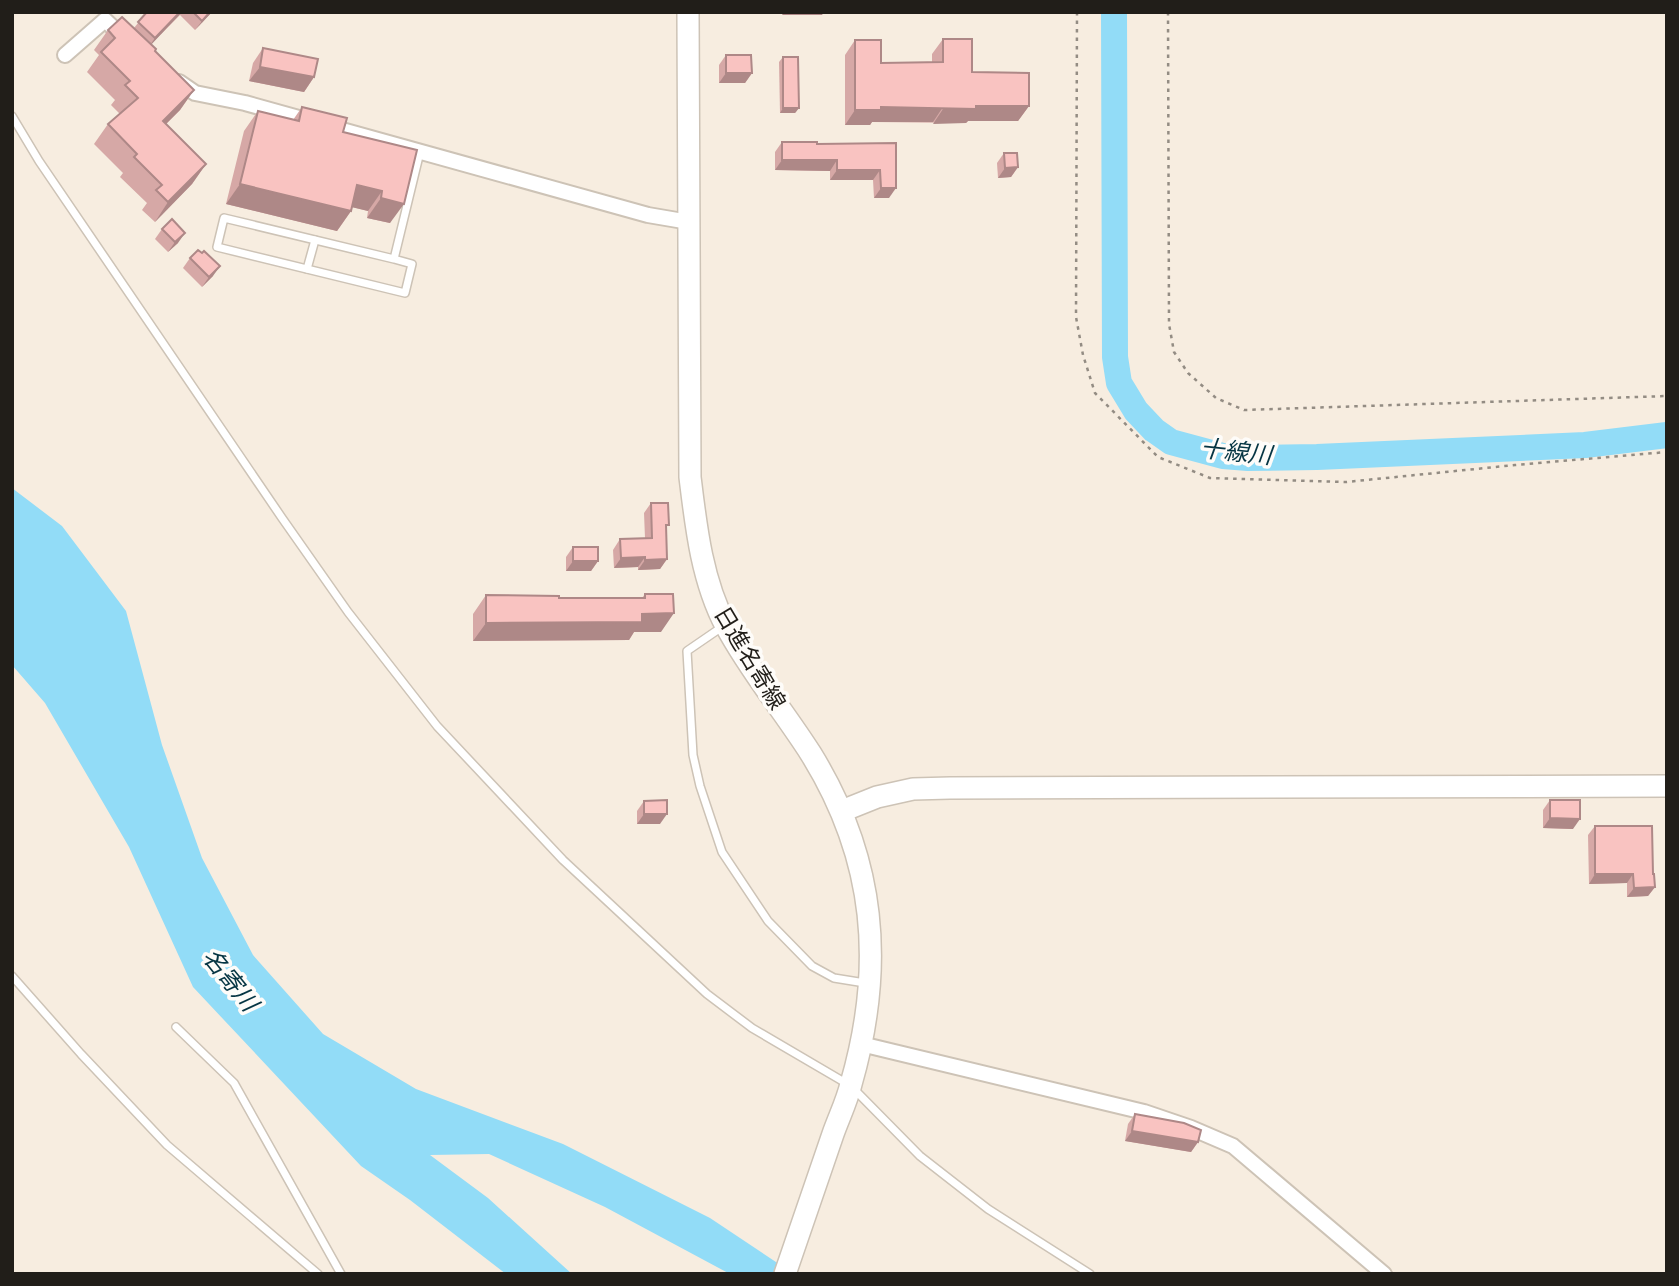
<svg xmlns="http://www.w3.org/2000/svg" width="1679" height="1286" font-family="'Sofia Sans Condensed','Noto Sans JP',sans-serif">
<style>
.water{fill:#92dcf7}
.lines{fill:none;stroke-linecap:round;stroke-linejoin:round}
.river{stroke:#92dcf7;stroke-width:26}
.lane-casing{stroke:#cdc3b6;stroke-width:10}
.street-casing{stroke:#cdc3b6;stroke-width:18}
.secondary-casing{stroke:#cdc3b6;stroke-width:24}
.path{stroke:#938c83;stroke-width:2.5;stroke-dasharray:3.5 5;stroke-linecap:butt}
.lane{stroke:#fff;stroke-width:7}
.street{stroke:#fff;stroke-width:14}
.secondary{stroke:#fff;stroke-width:21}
.wall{fill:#d6a8a6}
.shaded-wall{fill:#ae8887}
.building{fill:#f9c3c1;stroke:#ae8887;stroke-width:2}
.labels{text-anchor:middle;stroke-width:7;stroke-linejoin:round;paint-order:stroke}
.street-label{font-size:23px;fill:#211e19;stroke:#fefcf9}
.water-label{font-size:24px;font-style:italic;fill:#063543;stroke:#fefcf9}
</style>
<rect width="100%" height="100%" fill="#f7ede0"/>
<path class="water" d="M 12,488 L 62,526 L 126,611 L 162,745 L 202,858 L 253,955 L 323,1034 L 416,1089 L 563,1144 L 710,1218 L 794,1274 L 730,1274 L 605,1207 L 489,1154 L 430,1155 L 488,1198 L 572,1274 L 506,1274 L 410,1200 L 361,1166 L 193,987 L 129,847 L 45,703 L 12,665 Z"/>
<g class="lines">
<path class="river" d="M 1114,12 L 1115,357 L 1119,383 L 1136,411 L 1154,430 L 1171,442 L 1223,456 L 1248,458 L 1317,457 L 1585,445 L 1667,435"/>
<g class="lane-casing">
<g id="lane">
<path d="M 12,116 L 39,161 L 282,518 L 348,612 L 437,726 L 563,860 L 707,994 L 752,1028 L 851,1086 L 920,1156 L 988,1209 L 1090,1274"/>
<path d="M 394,259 L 412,264 L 405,293 L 217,247 L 224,218 L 394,259 L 420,152"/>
<path d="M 307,269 L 315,240"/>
<path d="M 722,627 L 687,651 L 693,755 L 700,786 L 722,852 L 768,921 L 812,966 L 834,978 L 865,983"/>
<path d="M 12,976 L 81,1054 L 167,1145 L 318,1274"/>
<path d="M 176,1027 L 234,1083 L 341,1274"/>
</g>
</g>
<g class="street-casing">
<g id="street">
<path d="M 65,55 L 105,20 L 125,39"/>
<path d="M 179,82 L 195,93 L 245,103 L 648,215 L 689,222"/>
<path d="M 861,1044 L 1144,1112 L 1191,1128 L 1233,1146 L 1384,1274"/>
</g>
</g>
<g class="secondary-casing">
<g id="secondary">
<path d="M 688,12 L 690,477 C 696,527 702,581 726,626 C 750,671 783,710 811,754 C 876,859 885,966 851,1084 C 847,1101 839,1117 833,1134 C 817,1180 801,1227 785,1274"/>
<path d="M 842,811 L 877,797 L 913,789 L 950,788 L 1667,786"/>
</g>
</g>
<g class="path">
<path d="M 1077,12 L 1076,317 L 1083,355 L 1095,393 L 1158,457 L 1210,478 L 1346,482 L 1515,465 L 1667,452"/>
<path d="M 1168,12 L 1169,324 L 1174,352 L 1188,373 L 1216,398 L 1244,410 L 1667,396"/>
</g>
<use href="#lane" class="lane"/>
<use href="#street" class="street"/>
<use href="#secondary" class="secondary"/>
</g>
<g class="wall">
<path d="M 147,12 L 212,12 L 195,30 L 180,15 L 151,44 L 155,52 L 194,90 L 180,110 L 166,124 L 206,164 L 192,184 L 155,222 L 142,210 L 147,203 L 120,177 L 123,173 L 94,144 L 108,124 L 120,114 L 111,105 L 115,100 L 87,72 L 99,55 L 94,50 L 108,30 L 134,28 Z"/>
<path d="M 943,39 L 972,72 L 1029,106 L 1018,121 L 968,121 L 966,123 L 872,122 L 870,125 L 845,125 L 845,55 L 855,40 L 881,63 L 932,62 L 932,54 Z"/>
<path d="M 263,48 L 314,77 L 304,92 L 249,81 L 253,63 Z"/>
<path d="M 726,55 L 752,73 L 745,83 L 719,83 L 719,65 Z"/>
<path d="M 783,57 L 799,108 L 795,113 L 780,113 L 779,62 Z"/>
<path d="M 302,107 L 343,132 L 417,150 L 390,223 L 367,218 L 368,211 L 352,207 L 351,211 L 337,231 L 226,204 L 244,131 L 258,111 L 293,120 Z"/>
<path d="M 782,142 L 817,144 L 896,143 L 889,198 L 874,198 L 873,180 L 830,180 L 830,171 L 775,170 L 775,152 Z"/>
<path d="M 1004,153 L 1018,167 L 1011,177 L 998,178 L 997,163 Z"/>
<path d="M 162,229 L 178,243 L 168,252 L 155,239 Z"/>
<path d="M 190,258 L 213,276 L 202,287 L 183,268 Z"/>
<path d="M 651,503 L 666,528 L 667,559 L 660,569 L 638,570 L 638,567 L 614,568 L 613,550 L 620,539 L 645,538 L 644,513 Z"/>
<path d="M 573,547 L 598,561 L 591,571 L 566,571 L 566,557 Z"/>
<path d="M 645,594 L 661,632 L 634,632 L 629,640 L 473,641 L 473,614 L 486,595 L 559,598 L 642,598 Z"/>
<path d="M 1550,800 L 1573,829 L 1543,828 L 1543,810 Z"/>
<path d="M 644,801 L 660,824 L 637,824 L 637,811 Z"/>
<path d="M 1595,826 L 1653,874 L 1655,887 L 1648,896 L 1627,897 L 1627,883 L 1589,884 L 1588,835 Z"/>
<path d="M 1135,1114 L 1198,1142 L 1191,1152 L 1125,1141 L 1128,1124 Z"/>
</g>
<g class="shaded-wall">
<path d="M 180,12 L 182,12 L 148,48 L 155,38 Z"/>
<path d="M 210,12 L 212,12 L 195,30 L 202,21 Z"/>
<path d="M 631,12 L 647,12 L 646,13 L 630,13 Z"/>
<path d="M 784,12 L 824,12 L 822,15 L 782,15 Z"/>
<path d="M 260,67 L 314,77 L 304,92 L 249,81 Z"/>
<path d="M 726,73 L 752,73 L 745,83 L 719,83 Z"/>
<path d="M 194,90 L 180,110 L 149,141 L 163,121 Z"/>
<path d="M 976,106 L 1029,106 L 1018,121 L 968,121 L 966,123 L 933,124 L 943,109 Z"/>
<path d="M 881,107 L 943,107 L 933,122 L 872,122 L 870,125 L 845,125 L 855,110 Z"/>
<path d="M 783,108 L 799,108 L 795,113 L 780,113 Z"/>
<path d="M 782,160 L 837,160 L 830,171 L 775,170 Z"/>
<path d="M 206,164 L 192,184 L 155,222 L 168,202 Z"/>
<path d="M 1018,167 L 1011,177 L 998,178 L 1005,168 Z"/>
<path d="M 837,170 L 880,170 L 873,180 L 830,180 Z"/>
<path d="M 240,184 L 351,211 L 337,231 L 226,204 Z"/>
<path d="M 357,185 L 382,191 L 368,211 L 343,205 Z"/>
<path d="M 881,188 L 896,188 L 889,198 L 874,198 Z"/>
<path d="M 381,198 L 404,204 L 390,223 L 367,218 Z"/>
<path d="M 185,233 L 178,243 L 168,252 L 175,242 Z"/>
<path d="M 220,266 L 213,276 L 202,287 L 209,277 Z"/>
<path d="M 645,557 L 638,567 L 614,568 L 621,558 Z"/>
<path d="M 667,559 L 660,569 L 638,570 L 645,560 Z"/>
<path d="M 573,561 L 598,561 L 591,571 L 566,571 Z"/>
<path d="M 674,613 L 661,632 L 634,632 L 629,640 L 473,641 L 486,623 L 642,614 Z"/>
<path d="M 644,814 L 667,814 L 660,824 L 637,824 Z"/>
<path d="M 1550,818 L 1580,819 L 1573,829 L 1543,828 Z"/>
<path d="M 1595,874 L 1633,874 L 1627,883 L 1589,884 Z"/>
<path d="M 1655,887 L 1648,896 L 1627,897 L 1634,888 Z"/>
<path d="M 1132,1131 L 1198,1142 L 1191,1152 L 1125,1141 Z"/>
</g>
<g class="building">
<path d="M 147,12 L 180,12 L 155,38 L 138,22 Z"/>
<path d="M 193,12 L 210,12 L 202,21 Z"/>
<path d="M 122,17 L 156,49 L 155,51 L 194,90 L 163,121 L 206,164 L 168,202 L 156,190 L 162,185 L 134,157 L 137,154 L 108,124 L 138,98 L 125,85 L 130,81 L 101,52 L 115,38 L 108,30 Z"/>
<path d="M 943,39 L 972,39 L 972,72 L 1029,73 L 1029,106 L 976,106 L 976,109 L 881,107 L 881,110 L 855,110 L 855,40 L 881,40 L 881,63 L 943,62 Z"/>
<path d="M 263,48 L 318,59 L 314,77 L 260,67 Z"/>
<path d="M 726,55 L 751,55 L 752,73 L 726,73 Z"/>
<path d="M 783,57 L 798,57 L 799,108 L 783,108 Z"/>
<path d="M 302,107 L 347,118 L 343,132 L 417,150 L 404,204 L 381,198 L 382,191 L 357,185 L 351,211 L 240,184 L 258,111 L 299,121 Z"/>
<path d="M 782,142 L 817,142 L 817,144 L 896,143 L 896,188 L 881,188 L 880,170 L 837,170 L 837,160 L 782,160 Z"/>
<path d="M 1004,153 L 1017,153 L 1018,167 L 1005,168 Z"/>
<path d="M 172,219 L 185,233 L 175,242 L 162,229 Z"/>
<path d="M 198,250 L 202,253 L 204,251 L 220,266 L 209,277 L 190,258 Z"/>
<path d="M 651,503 L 668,503 L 669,525 L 666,525 L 667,559 L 645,560 L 645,557 L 621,558 L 620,539 L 652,538 Z"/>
<rect x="573" y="547" width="25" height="14"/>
<path d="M 645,594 L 673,594 L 674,613 L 642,614 L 642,622 L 486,623 L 486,595 L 559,596 L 559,598 L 645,598 Z"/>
<path d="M 667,800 L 667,814 L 644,814 L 644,801 Z"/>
<path d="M 1550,800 L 1580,800 L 1580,819 L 1550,818 Z"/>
<path d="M 1595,826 L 1652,826 L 1653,874 L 1654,874 L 1655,887 L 1634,888 L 1633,874 L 1595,874 Z"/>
<path d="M 1135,1114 L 1184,1123 L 1201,1130 L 1198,1142 L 1132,1131 Z"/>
</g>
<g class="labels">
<g class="street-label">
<text transform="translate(750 658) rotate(59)" y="8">日進名寄線</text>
</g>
<g class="water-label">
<text transform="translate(1236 452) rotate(6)" y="8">十線川</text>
<text transform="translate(230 980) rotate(51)" y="8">名寄川</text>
</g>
</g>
<rect width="1679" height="1286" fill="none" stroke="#211e19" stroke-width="28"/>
</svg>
